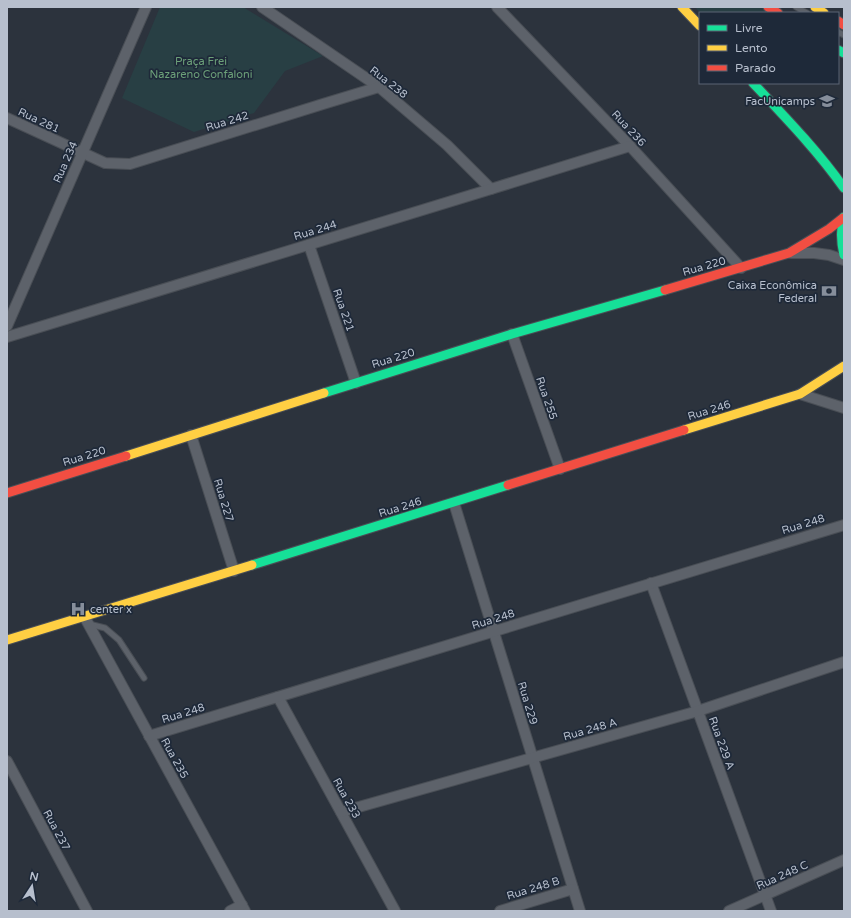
<svg xmlns="http://www.w3.org/2000/svg" width="851" height="918" font-family="'Varela Round',sans-serif">
<style>
.green{fill:#283f44}
.lines{fill:none;stroke-linecap:round;stroke-linejoin:round}
.lane-casing{stroke:#494e55;stroke-width:7}
.street-casing{stroke:#494e55;stroke-width:12}
.fast-casing{stroke:#494e55;stroke-width:11}
.slow-casing{stroke:#494e55;stroke-width:11}
.jam-casing{stroke:#494e55;stroke-width:11}
.lane{stroke:#5d626a;stroke-width:5}
.street{stroke:#5d626a;stroke-width:10}
.fast{stroke:#16e098;stroke-width:9}
.slow{stroke:#ffcf43;stroke-width:9}
.jam{stroke:#f24e42;stroke-width:9}
.labels{text-anchor:middle;stroke-width:3.5;stroke-linejoin:round;paint-order:stroke}
.park-label{font-size:11px;fill:#6ca079;stroke:#1e2939}
.street-label{font-size:11px;fill:#b7bfcd;stroke:#1e2939}
.poi-label{font-size:11px;fill:#b7bfcd;stroke:#1e2939;text-anchor:end}
</style>
<rect width="100%" height="100%" fill="#2c333d"/>
<g class="green">
<path d="M 160,7 L 243,7 L 323,56 L 285,71 L 254,113 L 194,132 L 122,98 Z"/>
<path d="M 695,7 L 762,7 L 772,13 L 700,13 Z"/>
</g>
<g class="lines">
<g class="lane-casing">
<g id="lane">
<path d="M 796,7 L 807,13"/>
<path d="M 838,32 L 844,35"/>
<path d="M 89,624 L 105,628 L 119,640 L 144,678"/>
</g>
</g>
<g class="street-casing">
<g id="street">
<path d="M 262,7 L 379,87 L 447,145 L 491,189"/>
<path d="M 497,7 L 630,146 L 741,268"/>
<path d="M 7,118 L 105,163 L 130,164 L 323,104 L 379,87"/>
<path d="M 309,245 L 356,383"/>
<path d="M 791,253 L 814,253 L 829,255 L 844,260"/>
<path d="M 7,326 L 146,7"/>
<path d="M 512,334 L 560,469"/>
<path d="M 7,337 L 491,189 L 630,146"/>
<path d="M 800,394 L 844,408"/>
<path d="M 191,435 L 234,571"/>
<path d="M 454,503 L 580,911"/>
<path d="M 651,583 L 771,911"/>
<path d="M 84,616 L 245,911"/>
<path d="M 278,697 L 395,911"/>
<path d="M 149,736 L 844,525"/>
<path d="M 7,761 L 87,911"/>
<path d="M 341,812 L 698,711 L 844,662"/>
<path d="M 230,911 L 242,905"/>
<path d="M 500,911 L 573,889"/>
<path d="M 729,911 L 844,860"/>
</g>
</g>
<g class="fast-casing">
<g id="fast">
<path d="M 838,50 L 844,53"/>
<path d="M 753,83 C 785,117 817,150 844,188"/>
<path d="M 844,217 C 840,230 841,242 844,255"/>
<path d="M 324,393 L 512,334 L 665,290"/>
<path d="M 252,565 L 508,485"/>
</g>
</g>
<g class="slow-casing">
<g id="slow">
<path d="M 682,7 L 700,26"/>
<path d="M 815,7 L 824,13"/>
<path d="M 684,430 L 800,394 L 844,366"/>
<path d="M 126,456 L 324,393"/>
<path d="M 7,640 L 252,565"/>
</g>
</g>
<g class="jam-casing">
<g id="jam">
<path d="M 768,7 L 778,13"/>
<path d="M 838,21 L 844,25"/>
<path d="M 665,290 L 789,253 L 829,229 L 843,218"/>
<path d="M 508,485 L 684,430"/>
<path d="M 7,493 L 126,456"/>
</g>
</g>
<use href="#lane" class="lane"/>
<use href="#street" class="street"/>
<use href="#fast" class="fast"/>
<use href="#slow" class="slow"/>
<use href="#jam" class="jam"/>
</g>
<defs>
<g id="university-bare" transform="scale(1.2)"><path d="M0-5L7-2L0 1L-7-2ZM-4 1L0 2.5L4 1V4Q0 6-4 4Z" fill="#868e9b" stroke="#1e2939" stroke-width="2.5" paint-order="stroke"/></g>
<g id="bank-bare" transform="scale(1.2)"><path d="M-6-4H6V4H-6ZM0-2.3a2.3 2.3 0 1 0 0 4.6a2.3 2.3 0 1 0 0-4.6Z" fill="#868e9b" stroke="#1e2939" stroke-width="2.5" paint-order="stroke"/></g>
<g id="hospital-bare" transform="scale(1.2)"><path d="M-5-5h3v3.5h4V-5h3V5h-3V1.5h-4V5h-3Z" fill="#868e9b" stroke="#1e2939" stroke-width="2.5" paint-order="stroke"/></g>
</defs>
<g fill-rule="evenodd">
<use href="#university-bare" x="827" y="101"/>
<use href="#bank-bare" x="829" y="291"/>
<use href="#hospital-bare" x="78" y="609"/>
</g>
<g class="labels">
<g class="park-label">
<text x="201" y="65">Praça Frei<tspan x="201" dy="13">Nazareno Confaloni</tspan></text>
</g>
<g class="street-label">
<text transform="translate(389 82) rotate(38)" y="4">Rua 238</text>
<text transform="translate(39 120) rotate(25)" y="4">Rua 281</text>
<text transform="translate(227 121) rotate(-17)" y="4">Rua 242</text>
<text transform="translate(629 128) rotate(47)" y="4">Rua 236</text>
<text transform="translate(65 162) rotate(-66)" y="4">Rua 234</text>
<text transform="translate(315 230) rotate(-17)" y="4">Rua 244</text>
<text transform="translate(704 266) rotate(-16)" y="4">Rua 220</text>
<text transform="translate(344 310) rotate(71)" y="4">Rua 221</text>
<text transform="translate(393 358) rotate(-17)" y="4">Rua 220</text>
<text transform="translate(547 398) rotate(71)" y="4">Rua 255</text>
<text transform="translate(709 410) rotate(-17)" y="4">Rua 246</text>
<text transform="translate(84 456) rotate(-17)" y="4">Rua 220</text>
<text transform="translate(224 500) rotate(73)" y="4">Rua 227</text>
<text transform="translate(400 507) rotate(-17)" y="4">Rua 246</text>
<text transform="translate(803 524) rotate(-17)" y="4">Rua 248</text>
<text transform="translate(493 619) rotate(-17)" y="4">Rua 248</text>
<text transform="translate(528 703) rotate(73)" y="4">Rua 229</text>
<text transform="translate(183 713) rotate(-17)" y="4">Rua 248</text>
<text transform="translate(590 729) rotate(-16)" y="4">Rua 248 A</text>
<text transform="translate(722 743) rotate(70)" y="4">Rua 229 A</text>
<text transform="translate(175 758) rotate(61)" y="4">Rua 235</text>
<text transform="translate(347 798) rotate(61)" y="4">Rua 233</text>
<text transform="translate(57 830) rotate(62)" y="4">Rua 237</text>
<text transform="translate(782 875) rotate(-24)" y="4">Rua 248 C</text>
<text transform="translate(533 888) rotate(-17)" y="4">Rua 248 B</text>
</g>
<g class="poi-label">
<text x="815" y="105">FacUnicamps</text>
<text x="817" y="289">Caixa Econômica<tspan x="817" dy="13">Federal</tspan></text>
<text x="90" y="613" text-anchor="start">center x</text>
</g>
</g>
<rect width="851" height="918" fill="none" stroke="#b7bfcd" stroke-width="16"/>
<rect x="699" y="12" width="140" height="72" fill="#1e2939" stroke="#5b6574"/>
<rect x="707" y="25" width="20" height="6" fill="#16e098" stroke="#5b6574"/>
<text x="735" y="32" font-size="12" fill="#b7bfcd">Livre</text>
<rect x="707" y="45" width="20" height="6" fill="#ffcf43" stroke="#5b6574"/>
<text x="735" y="52" font-size="12" fill="#b7bfcd">Lento</text>
<rect x="707" y="65" width="20" height="6" fill="#f24e42" stroke="#5b6574"/>
<text x="735" y="72" font-size="12" fill="#b7bfcd">Parado</text>
<g transform="translate(32 886) rotate(12)" stroke="#1e2939" stroke-width="3" paint-order="stroke">
<path d="M0-3L7 15L0 10L-7 15Z" fill="#b7bfcd"/>
<text y="-6" font-size="11" font-weight="bold" text-anchor="middle" fill="#b7bfcd">N</text>
</g>
</svg>
